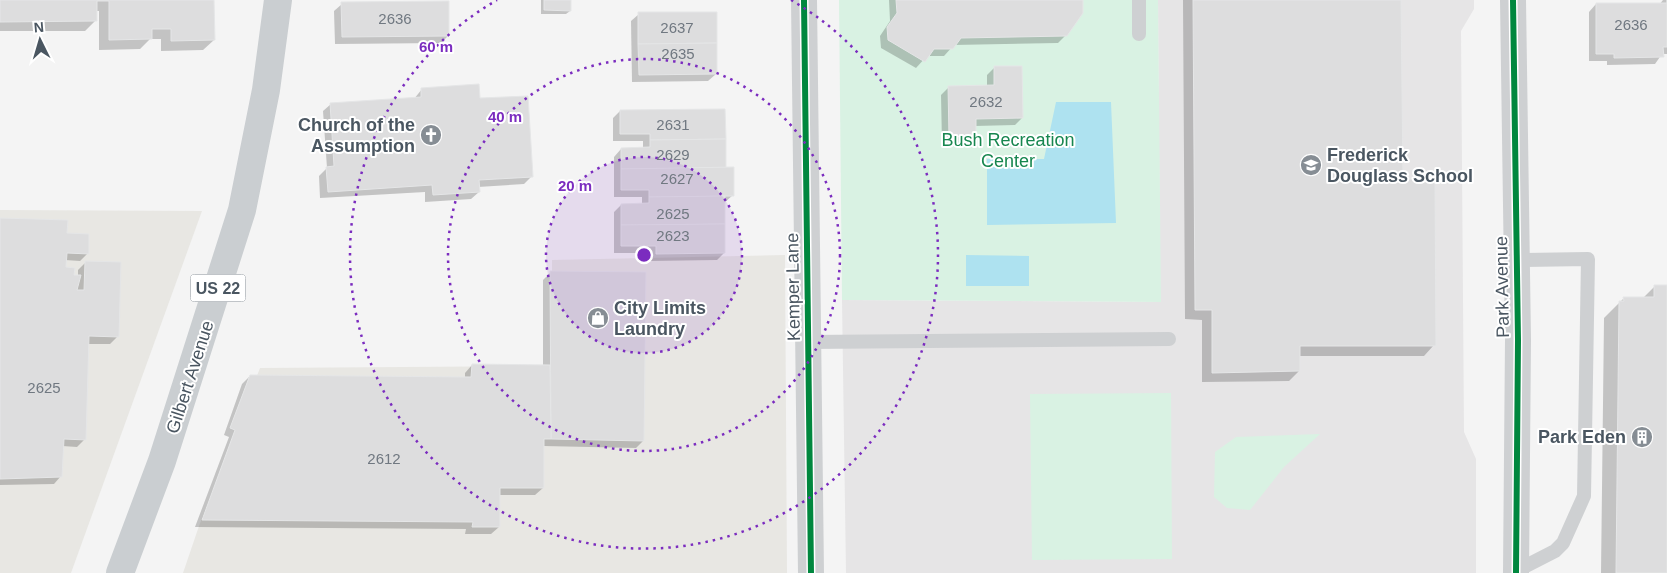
<svg xmlns="http://www.w3.org/2000/svg" width="1667" height="573" font-family="Arial,sans-serif">
<style>
.commercial{fill:#e8e7e3}
.education{fill:#e6e5e6}
.green{fill:#d9f2e3}
.water{fill:#aee2f0}
.shadow{fill:#0003}
.building{fill:#ddddde;stroke:#e5e6e7}
.lines{fill:none;stroke-linecap:round;stroke-linejoin:round}
.lane{stroke:#ced0d2;stroke-width:14}
.street{stroke:#ced0d2;stroke-width:26}
.primary{stroke:#caced1;stroke-width:28}
.cycleway-casing{stroke:#fff;stroke-width:9}
.cycleway{stroke:#00873e;stroke-width:6}
.ring{fill:none;stroke:#7b2cbf;stroke-width:2.5;stroke-dasharray:2.5 5}
.labels{text-anchor:middle;stroke-width:4;stroke-linejoin:round;paint-order:stroke}
.number-label{font-size:15px;fill:#707881}
.shield{fill:#fff;stroke:#808990;stroke-width:1}
.shield-label{font-size:16px;font-weight:bold;fill:#4a5661}
.poi-label{font-size:18px;font-weight:bold;fill:#4a5661;stroke:#fff;text-anchor:end}
.park-label{font-size:18px;fill:#17864f;stroke:#fff}
.street-label{font-size:18px;fill:#4a5661;stroke:#fff}
.centre{fill:#7b2cbf;stroke:#fff;stroke-width:2.5}
.ring-label{font-size:15px;text-anchor:middle;font-weight:bold;fill:#7b2cbf;stroke:#fff;stroke-width:4;stroke-linejoin:round;paint-order:stroke}
</style>
<rect width="100%" height="100%" fill="#f4f4f4"/>
<g class="commercial">
<path d="M 0,210 L 202,211 L 71,573 L 0,573 Z"/>
<path d="M 785,255 L 787,573 L 183,573 L 199,526 L 260,368 L 552,366 L 552,260 Z"/>
</g>
<path class="education" d="M 1158,0 L 1474,0 L 1474,9 L 1461,31 L 1464,432 L 1476,459 L 1476,573 L 846,573 L 842,300 L 1160,302 Z"/>
<g class="green">
<path d="M 839,0 L 1158,0 L 1161,302 L 842,300 Z"/>
<path d="M 1171,393 L 1172,559 L 1032,560 L 1030,394 Z"/>
<path d="M 1320,434 L 1284,467 L 1250,510 L 1227,508 L 1214,497 L 1215,452 L 1236,437 Z"/>
</g>
<g class="water">
<path d="M 1056,102 L 1111,102 L 1116,223 L 987,225 L 987,159 L 1044,159 Z"/>
<path d="M 966,255 L 1029,256 L 1029,286 L 966,286 Z"/>
</g>
<g class="shadow">
<path d="M 0,0 L 213,0 L 214,40 L 203,50 L 161,51 L 161,39 L 150,39 L 140,49 L 99,50 L 99,11 L 96,11 L 96,20 L 85,31 L 0,31 Z"/>
<path d="M 541,0 L 570,0 L 570,11 L 566,14 L 541,14 Z"/>
<path d="M 889,0 L 1082,0 L 1066,35 L 1058,43 L 954,45 L 944,56 L 927,56 L 916,68 L 881,48 L 880,36 L 890,21 Z"/>
<path d="M 1183,0 L 1400,0 L 1401,180 L 1434,345 L 1424,356 L 1299,356 L 1299,371 L 1289,381 L 1202,382 L 1202,320 L 1185,319 Z"/>
<path d="M 1663,0 L 1667,0 L 1667,54 L 1662,54 L 1655,64 L 1607,65 L 1607,61 L 1589,61 L 1589,12 L 1596,4 L 1659,5 Z"/>
<path d="M 342,4 L 448,36 L 441,43 L 335,44 L 334,11 Z"/>
<path d="M 639,14 L 716,74 L 708,81 L 632,82 L 631,21 Z"/>
<path d="M 995,67 L 1022,118 L 1015,125 L 975,126 L 975,136 L 967,143 L 942,144 L 941,95 L 949,87 L 987,86 L 987,75 Z"/>
<path d="M 422,89 L 479,100 L 531,177 L 524,184 L 478,187 L 479,192 L 471,199 L 425,202 L 425,192 L 320,198 L 319,176 L 327,168 L 323,111 L 331,104 L 414,99 Z"/>
<path d="M 620,111 L 725,169 L 733,195 L 724,203 L 724,253 L 717,260 L 649,261 L 649,253 L 614,253 L 614,212 L 621,205 L 642,205 L 642,197 L 614,197 L 614,157 L 621,149 L 643,149 L 643,141 L 613,141 L 613,118 Z"/>
<path d="M 0,220 L 66,235 L 88,253 L 80,261 L 65,260 L 65,269 L 73,276 L 78,276 L 78,270 L 86,262 L 117,337 L 110,344 L 88,344 L 85,439 L 77,447 L 62,446 L 61,476 L 54,484 L 0,485 Z"/>
<path d="M 551,272 L 643,441 L 636,448 L 543,446 L 543,488 L 535,495 L 499,495 L 499,527 L 491,534 L 465,534 L 466,529 L 195,527 L 229,437 L 224,435 L 242,384 L 250,376 L 465,378 L 465,373 L 472,365 L 543,366 L 543,280 Z"/>
<path d="M 1655,286 L 1667,286 L 1667,573 L 1601,573 L 1604,318 L 1624,298 L 1642,299 Z"/>
</g>
<g class="building">
<path d="M 0,0 L 214,0 L 215,40 L 171,41 L 171,29 L 152,29 L 152,39 L 109,40 L 109,1 L 97,1 L 97,21 L 0,22 Z"/>
<path d="M 544,0 L 571,0 L 571,11 L 544,10 Z"/>
<path d="M 896,0 L 1083,0 L 1083,13 L 1067,36 L 961,38 L 953,49 L 934,49 L 925,62 L 888,40 L 887,27 L 897,13 Z"/>
<path d="M 1193,0 L 1401,0 L 1403,179 L 1435,179 L 1436,346 L 1300,346 L 1300,371 L 1212,373 L 1212,310 L 1195,310 Z"/>
<path d="M 1667,0 L 1667,47 L 1663,47 L 1664,57 L 1614,58 L 1614,54 L 1596,54 L 1596,3 L 1667,3 Z"/>
<path d="M 449,1 L 449,36 L 342,37 L 341,2 Z"/>
<path d="M 638,12 L 717,12 L 717,43 L 638,44 Z"/>
<path d="M 717,43 L 717,74 L 639,75 L 638,44 Z"/>
<path d="M 994,66 L 1022,66 L 1023,118 L 976,119 L 976,136 L 949,137 L 948,86 L 994,85 Z"/>
<path d="M 479,84 L 480,98 L 528,96 L 533,177 L 479,180 L 480,192 L 433,195 L 432,185 L 328,192 L 326,167 L 334,166 L 330,103 L 421,97 L 421,88 Z"/>
<path d="M 725,109 L 726,139 L 650,140 L 650,134 L 620,134 L 620,110 Z"/>
<path d="M 726,139 L 726,168 L 621,169 L 621,148 L 650,147 L 650,140 Z"/>
<path d="M 734,167 L 734,196 L 649,197 L 649,190 L 621,190 L 621,169 Z"/>
<path d="M 725,196 L 725,224 L 621,225 L 621,204 L 649,203 L 649,197 Z"/>
<path d="M 0,218 L 68,220 L 67,233 L 89,234 L 89,254 L 67,253 L 66,267 L 75,268 L 74,275 L 81,275 L 77,290 L 84,290 L 85,261 L 121,262 L 119,337 L 89,336 L 86,440 L 64,439 L 62,477 L 0,479 Z"/>
<path d="M 725,224 L 725,253 L 656,254 L 656,246 L 621,246 L 621,225 Z"/>
<path d="M 550,271 L 646,272 L 644,441 L 551,439 Z"/>
<path d="M 1654,285 L 1667,285 L 1667,573 L 1616,573 L 1619,301 L 1624,301 L 1623,297 L 1654,297 Z"/>
<path d="M 472,364 L 550,365 L 551,439 L 544,439 L 544,488 L 500,488 L 500,527 L 472,527 L 473,522 L 202,520 L 235,430 L 230,428 L 250,375 L 471,377 Z"/>
</g>
<g class="lines">
<g class="lane">
<path d="M 1139,0 L 1139,34"/>
<path d="M 808,342 L 1169,339"/>
<path d="M 1516,571 L 1555,551 L 1563,543 L 1584,496 L 1588,259 L 1517,260"/>
</g>
<g class="street">
<path d="M 804,0 L 811,573"/>
<path d="M 1513,0 L 1518,340 L 1516,573"/>
</g>
<path class="primary" d="M 120,573 L 162,461 L 242,210 L 266,90 L 278,0"/>
<g class="cycleway-casing">
<g id="cycleway">
<path d="M 804,0 L 811,573"/>
<path d="M 1513,0 L 1518,340 L 1516,573"/>
</g>
</g>
<use href="#cycleway" class="cycleway"/>
</g>
<circle cx="644" cy="255" r="98" fill="#7b2cbf" fill-opacity=".12"/>
<g class="ring">
<circle cx="644" cy="255" r="98"/>
<circle cx="644" cy="255" r="196"/>
<path d="M791 0A294 294 0 1 1 497 0"/>
</g>
<defs>
<g id="church-disc" transform="scale(1.125)"><circle r="9.5" fill="#868d94" stroke="#fff"/><path d="M-1.2-6h2.4v3.5h3.3v2.4h-3.3V6h-2.4V-.1h-3.3v-2.4h3.3Z" fill="#fff"/></g>
<g id="school-disc" transform="scale(1.125)"><circle r="9.5" fill="#868d94" stroke="#fff"/><path d="M0-5L7-2L0 1L-7-2ZM-4 1L0 2.5L4 1V4Q0 6-4 4Z" fill="#fff"/></g>
<g id="shop-disc" transform="scale(1.125)"><circle r="9.5" fill="#868d94" stroke="#fff"/><path d="M-5-2.5h2.3a2.7 3.5 0 0 1 5.4 0H5L5.5 6h-11ZM-1.5-2.5h3a1.5 2.3 0 0 0-3 0Z" fill="#fff"/></g>
<g id="building-disc" transform="scale(1.125)"><circle r="9.5" fill="#868d94" stroke="#fff"/><path d="M-4-6H4V6H1V3H-1V6H-4ZM-2.5-4.3h1.7v1.8h-1.7ZM.8-4.3h1.7v1.8H.8ZM-2.5-1h1.7V.8h-1.7ZM.8-1h1.7V.8H.8Z" fill="#fff"/></g>
</defs>
<g fill-rule="evenodd">
<use href="#church-disc" x="431" y="135"/>
<use href="#school-disc" x="1311" y="165"/>
<use href="#shop-disc" x="598" y="318"/>
<use href="#building-disc" x="1642" y="437"/>
</g>
<g class="labels">
<g class="number-label">
<text x="395" y="24">2636</text>
<text x="1631" y="30">2636</text>
<text x="677" y="33">2637</text>
<text x="678" y="59">2635</text>
<text x="986" y="107">2632</text>
<text x="673" y="130">2631</text>
<text x="673" y="160">2629</text>
<text x="677" y="184">2627</text>
<text x="673" y="219">2625</text>
<text x="673" y="241">2623</text>
<text x="44" y="393">2625</text>
<text x="384" y="464">2612</text>
</g>
<rect class="shield" x="190.5" y="274.5" width="55" height="27" rx="4"/>
<g class="shield-label">
<text x="218" y="294">US 22</text>
</g>
<g class="poi-label">
<text x="415" y="131">Church of the<tspan x="415" dy="21">Assumption</tspan></text>
<text x="1327" y="161" text-anchor="start">Frederick<tspan x="1327" dy="21">Douglass School</tspan></text>
<text x="614" y="314" text-anchor="start">City Limits<tspan x="614" dy="21">Laundry</tspan></text>
<text x="1626" y="443">Park Eden</text>
</g>
<g class="park-label">
<text x="1008" y="146">Bush Recreation<tspan x="1008" dy="21">Center</tspan></text>
</g>
<g class="street-label">
<text transform="translate(793 287) rotate(-91)" y="6">Kemper Lane</text>
<text transform="translate(1502 287) rotate(-91)" y="6">Park Avenue</text>
<text transform="translate(190 377) rotate(-72)" y="6">Gilbert Avenue</text>
</g>
</g>
<circle cx="644" cy="255" r="8" class="centre"/>
<g class="ring-label">
<text x="436" y="52">60 m</text>
<text x="505" y="122">40 m</text>
<text x="575" y="191">20 m</text>
</g>
<g transform="translate(40 40) rotate(355)" stroke="#ffffff" stroke-width="4" paint-order="stroke">
<path d="M0-4L9 19L0 12L-9 19Z" fill="#4a5661"/>
<text y="-8" font-size="14" font-weight="bold" text-anchor="middle" fill="#4a5661">N</text>
</g>
</svg>
